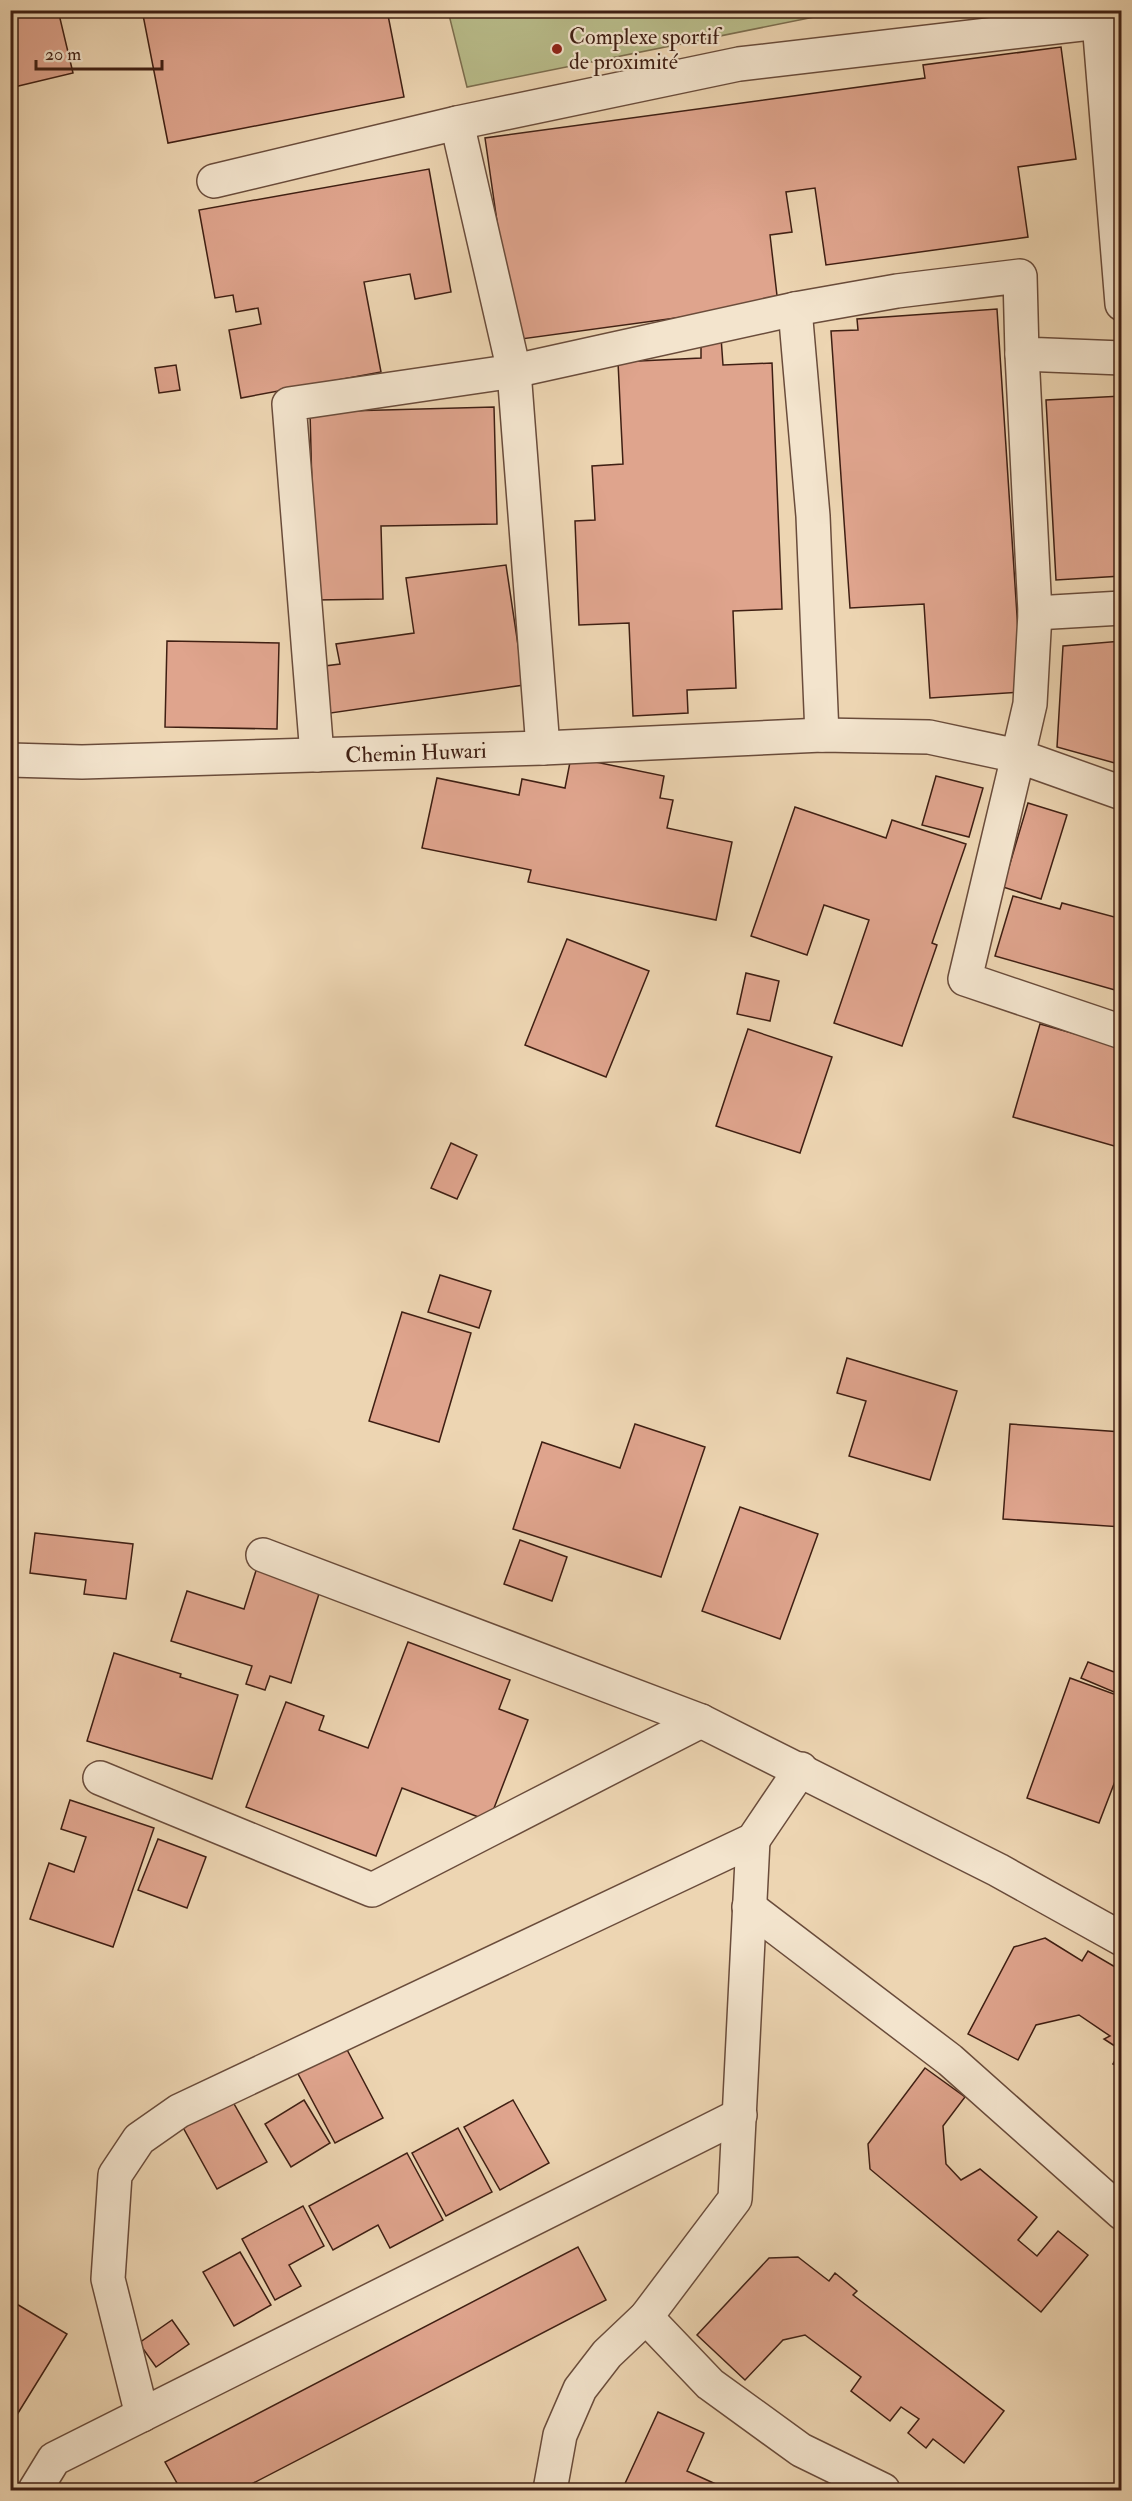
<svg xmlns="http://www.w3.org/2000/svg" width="1132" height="2501" font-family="'IM FELL Double Pica',serif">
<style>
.green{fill:#b9bd8b;stroke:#7c6e4f;stroke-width:1.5}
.building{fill:#dfa48d;stroke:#3f1f13;stroke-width:1.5}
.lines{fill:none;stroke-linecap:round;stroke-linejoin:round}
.street-casing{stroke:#6a4c3b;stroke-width:36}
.street{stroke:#f3e4cd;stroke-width:33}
.poi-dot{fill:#8f2418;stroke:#f3e4cd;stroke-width:2}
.labels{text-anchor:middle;stroke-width:4.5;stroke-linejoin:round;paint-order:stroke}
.poi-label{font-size:22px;fill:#3f1f13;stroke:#f3e4cd;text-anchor:start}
.street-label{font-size:22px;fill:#3f1f13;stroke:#f3e4cd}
</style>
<rect width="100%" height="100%" fill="#edd5b2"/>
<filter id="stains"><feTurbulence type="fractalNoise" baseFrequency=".00333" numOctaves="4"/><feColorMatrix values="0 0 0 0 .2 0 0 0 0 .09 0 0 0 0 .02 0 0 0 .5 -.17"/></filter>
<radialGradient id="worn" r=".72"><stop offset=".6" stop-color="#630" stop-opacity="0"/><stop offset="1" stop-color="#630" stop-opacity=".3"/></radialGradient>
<path class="green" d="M 448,11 L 448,10 L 844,11 L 467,87 Z"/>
<g class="building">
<path d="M 10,10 L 58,10 L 73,73 L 10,88 Z"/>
<path d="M 142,10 L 387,10 L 404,97 L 168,143 Z"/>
<path d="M 1061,47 L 1076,159 L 1018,167 L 1028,237 L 826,265 L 815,188 L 786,192 L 792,232 L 770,235 L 778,304 L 514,340 L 485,138 L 925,78 L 923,65 Z"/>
<path d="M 429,169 L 451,292 L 415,299 L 410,274 L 364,282 L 381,372 L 241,398 L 229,330 L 261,324 L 258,308 L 236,312 L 233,295 L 215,298 L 199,210 Z"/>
<path d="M 997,309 L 1022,692 L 930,698 L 924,604 L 850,608 L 831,331 L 858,330 L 857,319 Z"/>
<path d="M 701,337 L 721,337 L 723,365 L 772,363 L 782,609 L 733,611 L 736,688 L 687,690 L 688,713 L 633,716 L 629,623 L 579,625 L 575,521 L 595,520 L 592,466 L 623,464 L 618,362 L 701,358 Z"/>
<path d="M 176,365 L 180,390 L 159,393 L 155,368 Z"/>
<path d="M 1122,396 L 1122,576 L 1056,580 L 1046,400 Z"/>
<path d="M 494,407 L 497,524 L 381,526 L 383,599 L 315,600 L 310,412 Z"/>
<path d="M 506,565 L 524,685 L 324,714 L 317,667 L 340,664 L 336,644 L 414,633 L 406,578 Z"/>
<path d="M 167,641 L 279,643 L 277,729 L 165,727 Z"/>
<path d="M 1122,641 L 1122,765 L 1057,747 L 1063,646 Z"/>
<path d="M 571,757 L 664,776 L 660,798 L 673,800 L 667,828 L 732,842 L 716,920 L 528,882 L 531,870 L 422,848 L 437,778 L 519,795 L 522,779 L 565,788 Z"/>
<path d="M 936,776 L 983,788 L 969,837 L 922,825 Z"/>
<path d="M 1028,803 L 1067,815 L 1041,899 L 1003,887 Z"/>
<path d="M 795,807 L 886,838 L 892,820 L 966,844 L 932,943 L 937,945 L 902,1046 L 834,1023 L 869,920 L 824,905 L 807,955 L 751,936 Z"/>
<path d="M 1013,896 L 1060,909 L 1062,903 L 1122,919 L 1122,992 L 995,956 Z"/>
<path d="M 567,939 L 649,971 L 606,1077 L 525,1045 Z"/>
<path d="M 746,973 L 779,981 L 770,1021 L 737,1014 Z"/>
<path d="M 1040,1024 L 1122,1047 L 1122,1152 L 1117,1151 L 1118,1147 L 1013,1117 Z"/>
<path d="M 748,1029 L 832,1057 L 800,1153 L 716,1126 Z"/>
<path d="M 451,1143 L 477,1155 L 457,1199 L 431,1188 Z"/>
<path d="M 440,1275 L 491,1291 L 479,1328 L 428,1312 Z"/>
<path d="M 402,1312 L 471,1333 L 439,1442 L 369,1421 Z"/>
<path d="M 847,1358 L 957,1391 L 930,1480 L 849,1456 L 866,1401 L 837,1393 Z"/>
<path d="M 635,1424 L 705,1447 L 661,1577 L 513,1529 L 542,1442 L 620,1468 Z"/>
<path d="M 1010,1424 L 1122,1432 L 1122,1527 L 1003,1519 Z"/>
<path d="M 740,1507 L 818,1534 L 780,1639 L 702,1611 Z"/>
<path d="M 35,1533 L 133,1544 L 126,1599 L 84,1594 L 86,1580 L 30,1573 Z"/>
<path d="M 520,1540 L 567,1557 L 552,1601 L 504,1584 Z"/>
<path d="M 259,1561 L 323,1581 L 291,1683 L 270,1676 L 265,1690 L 246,1684 L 252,1666 L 171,1641 L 187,1591 L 244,1609 Z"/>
<path d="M 408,1642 L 510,1680 L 499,1709 L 528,1720 L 489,1821 L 402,1788 L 376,1856 L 246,1807 L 286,1702 L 324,1716 L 319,1730 L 368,1748 Z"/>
<path d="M 114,1653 L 181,1674 L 180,1677 L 238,1695 L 212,1779 L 87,1741 Z"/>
<path d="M 1088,1662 L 1122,1675 L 1121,1695 L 1081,1678 Z"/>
<path d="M 1070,1678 L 1122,1697 L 1122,1763 L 1099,1823 L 1027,1798 Z"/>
<path d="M 70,1800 L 154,1828 L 113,1947 L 30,1919 L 49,1863 L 74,1872 L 86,1837 L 61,1829 Z"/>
<path d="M 158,1839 L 206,1857 L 187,1908 L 138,1890 Z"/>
<path d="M 1045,1938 L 1082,1961 L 1088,1951 L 1122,1971 L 1122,2069 L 1113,2064 L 1121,2050 L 1104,2039 L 1110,2036 L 1079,2015 L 1036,2025 L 1018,2060 L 968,2034 L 1014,1947 Z"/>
<path d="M 344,2044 L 383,2118 L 335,2143 L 296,2070 Z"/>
<path d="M 925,2068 L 965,2097 L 943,2126 L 946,2164 L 961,2180 L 980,2169 L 1037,2217 L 1018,2240 L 1037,2256 L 1058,2231 L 1088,2255 L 1041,2312 L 870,2169 L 868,2144 Z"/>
<path d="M 229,2095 L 267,2162 L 217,2189 L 180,2122 Z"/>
<path d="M 304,2100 L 330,2143 L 291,2167 L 265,2124 Z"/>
<path d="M 513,2100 L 549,2163 L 500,2190 L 464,2127 Z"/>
<path d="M 458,2128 L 492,2192 L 446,2216 L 412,2153 Z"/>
<path d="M 407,2153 L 443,2220 L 390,2248 L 378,2225 L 333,2250 L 309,2206 Z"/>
<path d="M 303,2206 L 324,2246 L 289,2265 L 301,2286 L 275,2300 L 242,2239 Z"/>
<path d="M 578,2247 L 606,2300 L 240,2490 L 181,2490 L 165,2462 Z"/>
<path d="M 240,2252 L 271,2305 L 234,2326 L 203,2272 Z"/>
<path d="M 798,2257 L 829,2281 L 835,2273 L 857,2291 L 853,2295 L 1004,2411 L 964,2463 L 933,2439 L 926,2448 L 908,2433 L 919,2419 L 901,2407 L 890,2421 L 851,2391 L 861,2377 L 805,2335 L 783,2340 L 745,2380 L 697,2335 L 769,2258 Z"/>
<path d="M 10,2300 L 67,2334 L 10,2426 Z"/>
<path d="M 172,2320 L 189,2344 L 156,2367 L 139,2343 Z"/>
<path d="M 658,2412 L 704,2433 L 687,2471 L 729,2490 L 622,2490 Z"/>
</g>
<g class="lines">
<g class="street-casing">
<g id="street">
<path d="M 1098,10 L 1122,304"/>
<path d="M 457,123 L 514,371 L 543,748"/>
<path d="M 214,181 L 457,123 L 739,64 L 1099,22 L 1122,22"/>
<path d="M 795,309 L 813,516 L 822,735"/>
<path d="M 1035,613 L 1122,608"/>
<path d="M 317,755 L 289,404 L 514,371 L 795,309 L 897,291 L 1020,276 L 1022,354 L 1122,358"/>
<path d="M 10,760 L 82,762 L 543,748 L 822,735 L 929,737 L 1018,756 L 1030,704 L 1035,613 L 1022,354"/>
<path d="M 1122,793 L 1018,756 L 965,979 L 1122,1032"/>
<path d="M 263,1555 L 701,1721 L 998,1870 L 1122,1939"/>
<path d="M 100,1778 L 372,1890 L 701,1721"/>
<path d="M 749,1907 L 950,2060 L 1122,2213"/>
<path d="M 646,2317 L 710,2384 L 801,2450 L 883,2490"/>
<path d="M 142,2415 L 108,2279 L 115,2175 L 139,2139 L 179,2111 L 753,1840 L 801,1769"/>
<path d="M 35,2490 L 54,2459 L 740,2115"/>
<path d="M 550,2490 L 560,2435 L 580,2389 L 607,2354 L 646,2317 L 735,2199 L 753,1840"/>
</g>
</g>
<use href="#street" class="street"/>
</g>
<circle class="poi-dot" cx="557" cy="49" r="6"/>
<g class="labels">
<g class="poi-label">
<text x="569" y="44">Complexe sportif<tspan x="569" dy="25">de proximité</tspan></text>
</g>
<g class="street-label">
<text transform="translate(416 752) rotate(-2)" y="8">Chemin Huwari</text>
</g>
</g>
<rect width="1132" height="2501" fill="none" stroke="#edd5b2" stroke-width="36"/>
<rect x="12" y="12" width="1108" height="2477" fill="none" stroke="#3f1f13" stroke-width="3"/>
<rect x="18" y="18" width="1096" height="2465" fill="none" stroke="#3f1f13" stroke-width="1.5"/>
<path d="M36 60v9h126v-9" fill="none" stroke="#3f1f13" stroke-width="3"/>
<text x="45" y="60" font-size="18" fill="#3f1f13" stroke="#f3e4cd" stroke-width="4.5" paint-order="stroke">20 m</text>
<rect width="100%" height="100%" filter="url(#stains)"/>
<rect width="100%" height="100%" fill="url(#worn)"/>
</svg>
